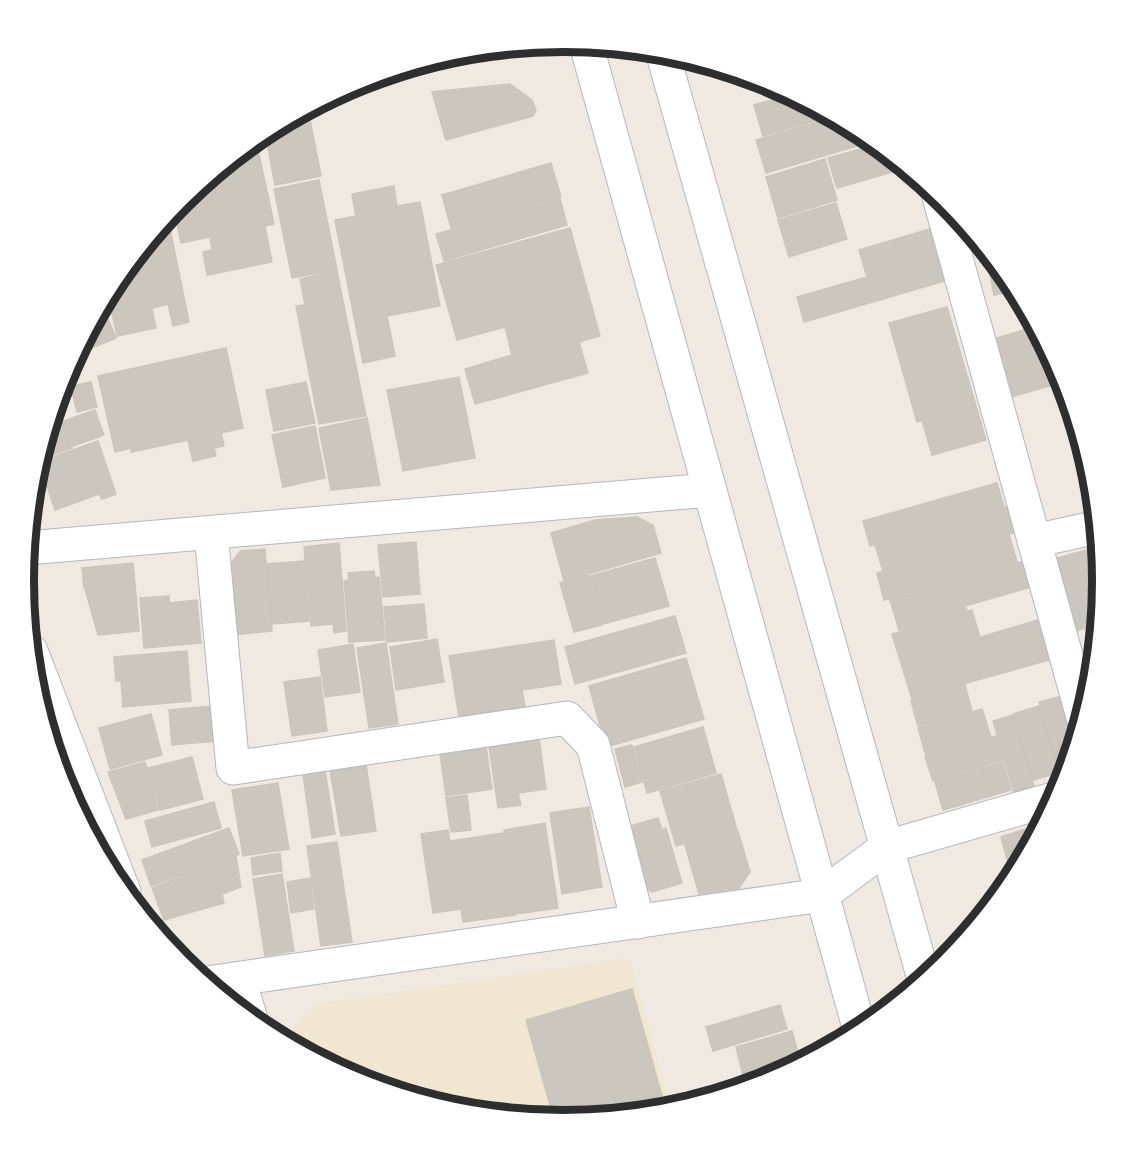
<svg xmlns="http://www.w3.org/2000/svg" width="1127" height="1162" font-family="'Work Sans',sans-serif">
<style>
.education{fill:#f0e6d1}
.building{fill:#cbc7bf;stroke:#cbc5ba;stroke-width:1.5}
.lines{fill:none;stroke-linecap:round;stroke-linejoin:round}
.minor-casing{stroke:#b4b7c1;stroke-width:35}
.minor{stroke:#fff;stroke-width:33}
.rim{fill:none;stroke:#2e2e2e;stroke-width:8}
</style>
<rect width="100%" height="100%" fill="#efe9e1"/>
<path class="education" d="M 630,958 L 671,1109 L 668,1110 L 563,1120 L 458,1110 L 357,1079 L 284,1040 L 316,1004 Z"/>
<g class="building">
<path d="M 510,84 L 532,100 L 536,110 L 533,116 L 446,140 L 432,92 Z"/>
<path d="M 792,94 L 832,116 L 763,136 L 754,105 Z"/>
<path d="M 308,109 L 321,176 L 275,185 L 265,132 Z"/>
<path d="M 835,117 L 864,133 L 874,141 L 766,173 L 756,140 Z"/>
<path d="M 878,144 L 906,168 L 837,188 L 828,158 Z"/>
<path d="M 257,145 L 274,224 L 265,226 L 272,262 L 207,275 L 203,252 L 212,250 L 210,237 L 181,243 L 174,209 L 182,199 L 246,147 Z"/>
<path d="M 825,159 L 837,200 L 778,218 L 766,177 Z"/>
<path d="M 551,163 L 561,197 L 451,228 L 442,195 Z"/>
<path d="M 319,180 L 337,270 L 292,278 L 274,189 Z"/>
<path d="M 394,186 L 397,206 L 420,202 L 440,306 L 387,316 L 395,356 L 363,363 L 335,220 L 356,216 L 352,194 Z"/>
<path d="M 560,199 L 567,225 L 444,261 L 436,234 Z"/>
<path d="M 836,203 L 847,239 L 789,257 L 778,220 Z"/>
<path d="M 169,223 L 189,322 L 173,326 L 168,304 L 152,308 L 156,328 L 117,336 L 108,294 L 115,281 L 162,224 Z"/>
<path d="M 570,228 L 600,336 L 579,342 L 588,373 L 475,404 L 465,369 L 512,355 L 505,327 L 457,340 L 436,265 Z"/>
<path d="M 933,228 L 948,280 L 804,322 L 797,297 L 867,277 L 859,250 Z"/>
<path d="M 985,248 L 1012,282 L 1017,290 L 994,295 Z"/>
<path d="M 337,271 L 366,416 L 319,424 L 296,306 L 305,305 L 300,279 Z"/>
<path d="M 103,307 L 116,338 L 75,355 L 101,308 Z"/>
<path d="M 947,307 L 986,440 L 932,455 L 922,420 L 917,422 L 889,323 Z"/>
<path d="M 1036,326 L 1064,382 L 1011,397 L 994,339 Z"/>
<path d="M 226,348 L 243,428 L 221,433 L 224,446 L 214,448 L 216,456 L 193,461 L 188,440 L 131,452 L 131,448 L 115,452 L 98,376 Z"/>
<path d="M 459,377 L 475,458 L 403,471 L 387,390 Z"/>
<path d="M 91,382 L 97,407 L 77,412 L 71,386 Z"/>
<path d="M 306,382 L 315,423 L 274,431 L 266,390 Z"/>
<path d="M 59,410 L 72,448 L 40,459 L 54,411 Z"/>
<path d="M 95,410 L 104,435 L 73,446 L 64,421 Z"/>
<path d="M 367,418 L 380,485 L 331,490 L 319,428 Z"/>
<path d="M 315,426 L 325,478 L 283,487 L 272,435 Z"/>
<path d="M 98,441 L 116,494 L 102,499 L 99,494 L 55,510 L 39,462 Z"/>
<path d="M 997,483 L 1004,507 L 870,546 L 863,521 Z"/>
<path d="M 1009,506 L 1016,532 L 883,571 L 875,545 Z"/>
<path d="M 637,517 L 653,525 L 661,553 L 564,581 L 551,533 L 595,520 Z"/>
<path d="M 1009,535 L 1017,562 L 884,600 L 877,573 Z"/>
<path d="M 416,542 L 420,594 L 383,597 L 378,545 Z"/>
<path d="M 339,543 L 346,631 L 334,633 L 333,624 L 311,626 L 304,547 Z"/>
<path d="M 1097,547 L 1101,563 L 1103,581 L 1099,624 L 1075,631 L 1054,559 Z"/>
<path d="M 265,549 L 272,631 L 233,635 L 228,568 L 240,551 Z"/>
<path d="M 655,558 L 669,606 L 603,624 L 590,576 Z"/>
<path d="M 304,561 L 309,621 L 272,624 L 267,564 Z"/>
<path d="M 1024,561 L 1031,587 L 965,606 L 967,610 L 899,630 L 890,600 Z"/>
<path d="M 133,563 L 135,584 L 84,588 L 82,568 Z"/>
<path d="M 374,571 L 375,578 L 379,577 L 385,640 L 349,642 L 344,581 L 349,580 L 348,573 Z"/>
<path d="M 588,575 L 602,625 L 574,632 L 560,583 Z"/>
<path d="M 135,584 L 139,631 L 98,635 L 85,589 Z"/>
<path d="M 169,596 L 169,603 L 197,600 L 201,643 L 144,648 L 140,598 Z"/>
<path d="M 424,604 L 427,638 L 387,642 L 384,607 Z"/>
<path d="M 972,610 L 991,676 L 912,699 L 892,634 Z"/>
<path d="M 675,616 L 686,653 L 575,684 L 565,647 Z"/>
<path d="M 1041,619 L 1052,659 L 992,676 L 981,637 Z"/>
<path d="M 437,639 L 444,682 L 396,690 L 390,647 Z"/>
<path d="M 554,640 L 561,684 L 522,690 L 525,707 L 459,717 L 449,656 Z"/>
<path d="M 386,643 L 398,724 L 369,728 L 357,648 Z"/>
<path d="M 353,644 L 360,692 L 325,697 L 318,650 Z"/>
<path d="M 187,651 L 191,701 L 123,707 L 121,681 L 116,681 L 114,657 Z"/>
<path d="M 686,658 L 704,719 L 606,747 L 589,686 Z"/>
<path d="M 320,677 L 327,731 L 292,736 L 284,682 Z"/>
<path d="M 965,685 L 972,711 L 918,726 L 911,701 Z"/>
<path d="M 1063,696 L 1076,742 L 1068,769 L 1058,771 L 1039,702 Z"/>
<path d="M 213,706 L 216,741 L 172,745 L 169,710 Z"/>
<path d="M 1039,706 L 1058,773 L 1033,780 L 1013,714 Z"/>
<path d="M 982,709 L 991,737 L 926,756 L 918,728 Z"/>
<path d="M 151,714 L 162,755 L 110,769 L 99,728 Z"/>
<path d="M 1013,715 L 1034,786 L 1014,793 L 993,721 Z"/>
<path d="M 703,727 L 716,773 L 647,793 L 634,747 Z"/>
<path d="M 996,736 L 1003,760 L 933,781 L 925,757 Z"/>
<path d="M 539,738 L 546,789 L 518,793 L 521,805 L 498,808 L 489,746 Z"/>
<path d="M 632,745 L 642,782 L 625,787 L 615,749 Z"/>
<path d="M 486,747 L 492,789 L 446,796 L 440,754 Z"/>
<path d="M 192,757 L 203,799 L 160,810 L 148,768 Z"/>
<path d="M 145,762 L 158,810 L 126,819 L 108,772 Z"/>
<path d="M 1003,762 L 1011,790 L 943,810 L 935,782 Z"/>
<path d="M 366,764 L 376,831 L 341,836 L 330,770 Z"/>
<path d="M 325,770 L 335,834 L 312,838 L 303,774 Z"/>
<path d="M 721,774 L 737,830 L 676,846 L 660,791 Z"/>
<path d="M 278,783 L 289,849 L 243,856 L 232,790 Z"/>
<path d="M 467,795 L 471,830 L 451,832 L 446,798 Z"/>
<path d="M 214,802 L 221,828 L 152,847 L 145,821 Z"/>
<path d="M 589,807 L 602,887 L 562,894 L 550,813 Z"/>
<path d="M 658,818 L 662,830 L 666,828 L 682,883 L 652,892 L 642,885 L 630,826 Z"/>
<path d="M 545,823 L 558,908 L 516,914 L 504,830 Z"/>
<path d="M 229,828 L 239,854 L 151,886 L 142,860 Z"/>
<path d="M 1026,829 L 1031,846 L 1016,873 L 1011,874 L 1001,837 Z"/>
<path d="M 448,830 L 460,909 L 433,913 L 421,834 Z"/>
<path d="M 738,831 L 750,872 L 739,888 L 699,894 L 685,845 Z"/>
<path d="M 503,833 L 515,915 L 463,922 L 451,841 Z"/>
<path d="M 337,842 L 352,942 L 321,946 L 307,846 Z"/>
<path d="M 280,853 L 282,871 L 253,875 L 251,858 Z"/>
<path d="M 236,856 L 241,887 L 222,894 L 224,903 L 164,920 L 152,888 Z"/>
<path d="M 282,874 L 294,951 L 265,956 L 253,879 Z"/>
<path d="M 310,878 L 314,909 L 291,913 L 287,882 Z"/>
<path d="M 632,989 L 666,1110 L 563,1120 L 532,1117 L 552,1112 L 526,1020 Z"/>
<path d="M 780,1005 L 787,1029 L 713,1051 L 706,1027 Z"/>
<path d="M 792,1031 L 800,1060 L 743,1075 L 736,1047 Z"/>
<path d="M 801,1063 L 770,1080 L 751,1085 L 749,1077 Z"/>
</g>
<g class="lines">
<g class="minor-casing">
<g id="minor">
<path d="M 586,44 L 860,1031"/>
<path d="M 662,51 L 924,979"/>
<path d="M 938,193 L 1083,717"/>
<path d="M 211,533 L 233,768 L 567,718 L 593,745 L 638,922"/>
<path d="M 1034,541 L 1098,527"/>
<path d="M 27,548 L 710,490"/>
<path d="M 31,651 L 124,892"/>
<path d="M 239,980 L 251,1019"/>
<path d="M 207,983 L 822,895 L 887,847 L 1056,798"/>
</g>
</g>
<use href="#minor" class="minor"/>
</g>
<path d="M0 0H1127V1162H0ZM34 581a529 529 0 1 1 1058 0a529 529 0 1 1-1058 0Z" fill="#fff" fill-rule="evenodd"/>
<path class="rim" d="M34 581a529 529 0 1 1 1058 0a529 529 0 1 1-1058 0Z"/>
</svg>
